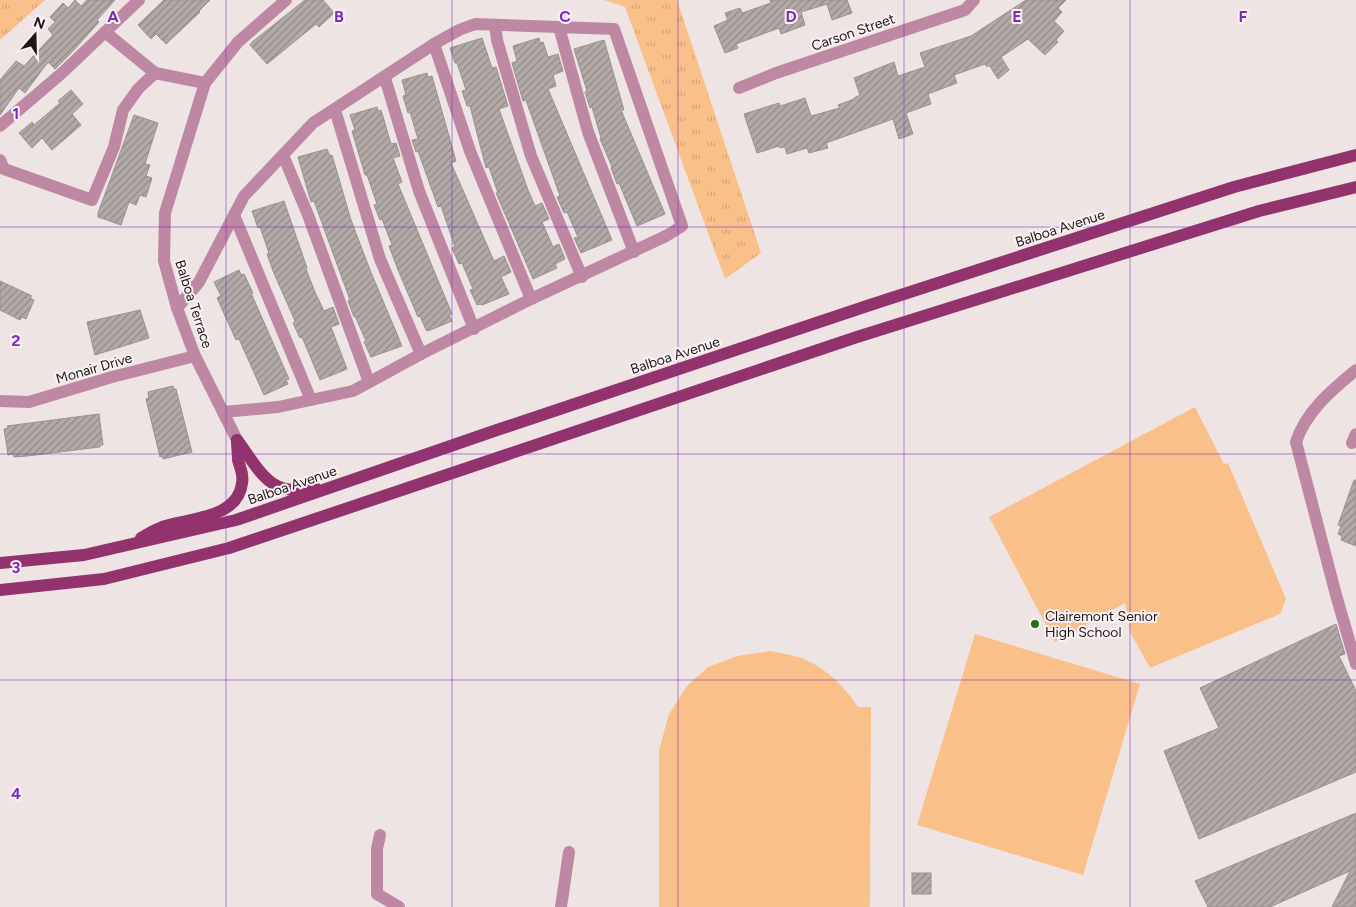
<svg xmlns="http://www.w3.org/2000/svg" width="1356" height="907" font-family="Figtree,sans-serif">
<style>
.grass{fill:url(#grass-tufts)}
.park{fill:#fac08a}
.building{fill:url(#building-hatch);stroke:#9a928f}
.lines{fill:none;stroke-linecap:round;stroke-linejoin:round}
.minor{stroke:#be88a4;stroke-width:12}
.major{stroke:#92336d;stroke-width:12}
.grid{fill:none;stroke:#7b2cbf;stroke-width:1;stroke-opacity:0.55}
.poi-dot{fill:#226f13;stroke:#fbf1f2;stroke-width:2}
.labels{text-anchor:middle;stroke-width:4;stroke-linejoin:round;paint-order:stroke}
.street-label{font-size:14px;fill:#1b1718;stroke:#fbf1f2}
.poi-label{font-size:14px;fill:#1b1718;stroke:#fbf1f2;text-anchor:start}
.grid-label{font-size:16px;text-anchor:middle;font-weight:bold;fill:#7b2cbf;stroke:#fbf1f2;stroke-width:4;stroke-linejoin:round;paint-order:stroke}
</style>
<defs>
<pattern id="grass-tufts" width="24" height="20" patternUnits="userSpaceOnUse" patternTransform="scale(1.25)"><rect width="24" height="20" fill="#fac08a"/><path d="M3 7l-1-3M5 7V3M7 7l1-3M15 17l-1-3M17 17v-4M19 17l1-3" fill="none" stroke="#d6a476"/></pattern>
<pattern id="building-hatch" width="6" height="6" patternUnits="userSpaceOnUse" patternTransform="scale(1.25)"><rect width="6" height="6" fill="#b3aaa8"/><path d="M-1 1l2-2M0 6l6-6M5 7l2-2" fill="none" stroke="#918988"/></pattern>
</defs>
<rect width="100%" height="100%" fill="#eee4e4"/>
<g class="grass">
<path d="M 0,0 L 45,0 L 0,40 Z"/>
<path d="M 604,0 L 677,0 L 761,253 L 725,279 L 625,7 Z"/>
</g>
<g class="park">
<path d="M 1195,407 L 1224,464 L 1228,463 L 1286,599 L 1280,614 L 1150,668 L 1130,632 L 1125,603 L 1055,642 L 989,517 Z"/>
<path d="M 975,634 L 1140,684 L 1083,875 L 917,825 Z"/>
<path d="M 771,651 C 782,654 796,655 806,660 C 828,670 845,687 858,707 L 871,707 L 870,907 L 659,907 L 659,750 L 669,714 L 687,686 L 708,667 L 737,656 Z"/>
</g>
<g class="building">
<path d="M 75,0 L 81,6 L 87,0 L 115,0 L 97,20 L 99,22 L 72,52 L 55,69 L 48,62 L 25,93 L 19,88 L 0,115 L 0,80 L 16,61 L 24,66 L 53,35 L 48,29 L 55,22 L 50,17 L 63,3 L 68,8 Z"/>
<path d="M 164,0 L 210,0 L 199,11 L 200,12 L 166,44 L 156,34 L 151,39 L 138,25 Z"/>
<path d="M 305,0 L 323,0 L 334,13 L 319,27 L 316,24 L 267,64 L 250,45 L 252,42 Z"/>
<path d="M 770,0 L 847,0 L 852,13 L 832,20 L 827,4 L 801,12 L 805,25 L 781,34 L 779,28 L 736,44 L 738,48 L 725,53 L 714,26 L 728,20 L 725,13 L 740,8 L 742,13 L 771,3 Z"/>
<path d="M 1026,0 L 1066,0 L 1058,8 L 1062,12 L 1054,21 L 1064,31 L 1056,40 L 1058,42 L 1045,55 L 1028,39 L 1001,57 L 1009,70 L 998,79 L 989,65 L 987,67 L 985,64 L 954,75 L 957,83 L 928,94 L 931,104 L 906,113 L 913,134 L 899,139 L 893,119 L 826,143 L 828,148 L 809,153 L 807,148 L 787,154 L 785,147 L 780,148 L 779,146 L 757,153 L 744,114 L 779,103 L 780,106 L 805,98 L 811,116 L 840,108 L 838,105 L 854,99 L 854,98 L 860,95 L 854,78 L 894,62 L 898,76 L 925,67 L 920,53 L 971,36 Z"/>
<path d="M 482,38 L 492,68 L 496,67 L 508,106 L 499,109 L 528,190 L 535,206 L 542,203 L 549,219 L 542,222 L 553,247 L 559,244 L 565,259 L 555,264 L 557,268 L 533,279 L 496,193 L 498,193 L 489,167 L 486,168 L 470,106 L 467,106 L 462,91 L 466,90 L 457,63 L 455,63 L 450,48 Z"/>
<path d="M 539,38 L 540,43 L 543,42 L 548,57 L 558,54 L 563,71 L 553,75 L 556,86 L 548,89 L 612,240 L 581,253 L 574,238 L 578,237 L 567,212 L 564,213 L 557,197 L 560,196 L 528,106 L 526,100 L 523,101 L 512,63 L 517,61 L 513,46 Z"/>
<path d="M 604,40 L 624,110 L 621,110 L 665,214 L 637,226 L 619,183 L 617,184 L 611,168 L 612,167 L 600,139 L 601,138 L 592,107 L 590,108 L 585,92 L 587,91 L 574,49 Z"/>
<path d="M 427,73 L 428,77 L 432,76 L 456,161 L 451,163 L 494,261 L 504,256 L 511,272 L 501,277 L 509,294 L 482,305 L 481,304 L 477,305 L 470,290 L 473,289 L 462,263 L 459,264 L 452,248 L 455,247 L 441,206 L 438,207 L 418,151 L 416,152 L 412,140 L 418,139 L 410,112 L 408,113 L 403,96 L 406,95 L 402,80 Z"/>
<path d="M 71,90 L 83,104 L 72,114 L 81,125 L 52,150 L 42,138 L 32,148 L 19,133 L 32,122 L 34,125 L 60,103 L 58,101 Z"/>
<path d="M 377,107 L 378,111 L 381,110 L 391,144 L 396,143 L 400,156 L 393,158 L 402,182 L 398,184 L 452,314 L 449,315 L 452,321 L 428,331 L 426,330 L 420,316 L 418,317 L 398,270 L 389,246 L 392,245 L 382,219 L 380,220 L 374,205 L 377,204 L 367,175 L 365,175 L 352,131 L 355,130 L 350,115 Z"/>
<path d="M 134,115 L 158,123 L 145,164 L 150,165 L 146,176 L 152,178 L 146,197 L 140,195 L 136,205 L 129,202 L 121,225 L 98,217 L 98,213 Z"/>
<path d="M 327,149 L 330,156 L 332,155 L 351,220 L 370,270 L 402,346 L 371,357 L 364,342 L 366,341 L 355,316 L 354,317 L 348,301 L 350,300 L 314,201 L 311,202 L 298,157 Z"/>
<path d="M 284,201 L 307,268 L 306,269 L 315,292 L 324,311 L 333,307 L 339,324 L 331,327 L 347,369 L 320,380 L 302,337 L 300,338 L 293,323 L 295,321 L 273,271 L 267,254 L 269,253 L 260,227 L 258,228 L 252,211 Z"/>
<path d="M 239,270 L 241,275 L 244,274 L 253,293 L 251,293 L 289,379 L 286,380 L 288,384 L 264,395 L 239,339 L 236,340 L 217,298 L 221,296 L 214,282 Z"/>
<path d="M 0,281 L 32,296 L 30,298 L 34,300 L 26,319 L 22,317 L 20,320 L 0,310 Z"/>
<path d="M 140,310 L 149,338 L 95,355 L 87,322 Z"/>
<path d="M 173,386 L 174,389 L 176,389 L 192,452 L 163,459 L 162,456 L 160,457 L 146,399 L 149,398 L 148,392 Z"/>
<path d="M 99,414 L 103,445 L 100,445 L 100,447 L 27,456 L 14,457 L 13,454 L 8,455 L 4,429 L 8,428 L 7,426 Z"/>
<path d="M 1354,480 L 1356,480 L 1356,546 L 1341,540 L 1342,536 L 1338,534 L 1341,526 L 1338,525 Z"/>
<path d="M 1336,624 L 1345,654 L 1339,656 L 1356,691 L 1356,772 L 1199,839 L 1164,751 L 1219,728 L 1200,688 Z"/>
<path d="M 1356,813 L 1356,907 L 1332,907 L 1350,871 L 1270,907 L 1208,907 L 1195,881 Z"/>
<rect x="912" y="873" width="19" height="21"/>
</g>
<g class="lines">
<g class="minor">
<path d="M 495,25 L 497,40 L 531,156 L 582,277"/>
<path d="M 559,27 L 588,132 L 634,252"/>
<path d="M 105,32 L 155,73"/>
<path d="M 434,44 L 470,151 L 531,299"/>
<path d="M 385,78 L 419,191 L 474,329"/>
<path d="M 739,88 L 776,73 L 965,10 L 974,0"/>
<path d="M 335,110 L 380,259 L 421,354"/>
<path d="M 0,126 L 62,73 L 139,0"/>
<path d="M 283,155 L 308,215 L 369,382"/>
<path d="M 0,160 L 4,169 L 92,200 L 114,147 L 123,110 L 138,89 L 155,73 L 205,83"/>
<path d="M 234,215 L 311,400"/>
<path d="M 177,308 L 199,282 L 244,196 L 313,123 L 434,44 L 459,30 L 475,24 L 614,29 L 682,226 L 666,236 L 531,299 L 421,354 L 353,391 L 278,407 L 223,412"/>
<path d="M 1356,370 C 1332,390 1306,411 1296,442 L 1336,595 L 1356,664"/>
<path d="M 0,401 L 29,402 L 112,377 L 195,356"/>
<path d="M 237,440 L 195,356 L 177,308 L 164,261 L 165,213 L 205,83 L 238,42 L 286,0"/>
<path d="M 1352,443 L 1356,434"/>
<path d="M 380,835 L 377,849 L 377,894 L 399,907"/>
<path d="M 561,907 L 569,852"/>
</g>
<g class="major">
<path d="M 237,440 C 259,469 271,501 314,486"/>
<path d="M 141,538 C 147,534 154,530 162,527 C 188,518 238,519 242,483 C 244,474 240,468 238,460 C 238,454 237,447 237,440"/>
<path d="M 0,563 L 84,555 L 236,520 L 494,431 L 870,305 L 1234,187 L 1356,155"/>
<path d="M 0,590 L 104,579 L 229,548 L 857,337 L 1259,211 L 1356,187"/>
</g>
</g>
<path class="grid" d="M 226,0 L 226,907M 452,0 L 452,907M 678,0 L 678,907M 904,0 L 904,907M 1130,0 L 1130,907M 0,227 L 1356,227M 0,454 L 1356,454M 0,680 L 1356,680"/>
<circle class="poi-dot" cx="1035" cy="624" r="5"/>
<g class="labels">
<g class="street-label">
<text transform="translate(853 32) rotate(-19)" y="5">Carson Street</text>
<text transform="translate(1060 228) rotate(-18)" y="5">Balboa Avenue</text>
<text transform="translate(194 304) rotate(72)" y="5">Balboa Terrace</text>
<text transform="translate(675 355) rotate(-18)" y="5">Balboa Avenue</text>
<text transform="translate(94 368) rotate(-16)" y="5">Monair Drive</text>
<text transform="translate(292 485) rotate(-19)" y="5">Balboa Avenue</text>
</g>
<g class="poi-label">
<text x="1045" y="621">Clairemont Senior<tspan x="1045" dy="16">High School</tspan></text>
</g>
</g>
<g class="grid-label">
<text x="113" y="22">A</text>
<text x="339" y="22">B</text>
<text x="565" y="22">C</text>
<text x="791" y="22">D</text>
<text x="1017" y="22">E</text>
<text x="1243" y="22">F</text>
<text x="16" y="119">1</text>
<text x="16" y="346">2</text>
<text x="16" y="573">3</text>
<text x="16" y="799">4</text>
</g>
<g transform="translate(35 35) rotate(20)" stroke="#fbf1f2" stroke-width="4" paint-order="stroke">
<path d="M0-4L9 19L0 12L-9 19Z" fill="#1b1718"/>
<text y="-8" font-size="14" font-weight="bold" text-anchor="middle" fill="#1b1718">N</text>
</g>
</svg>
